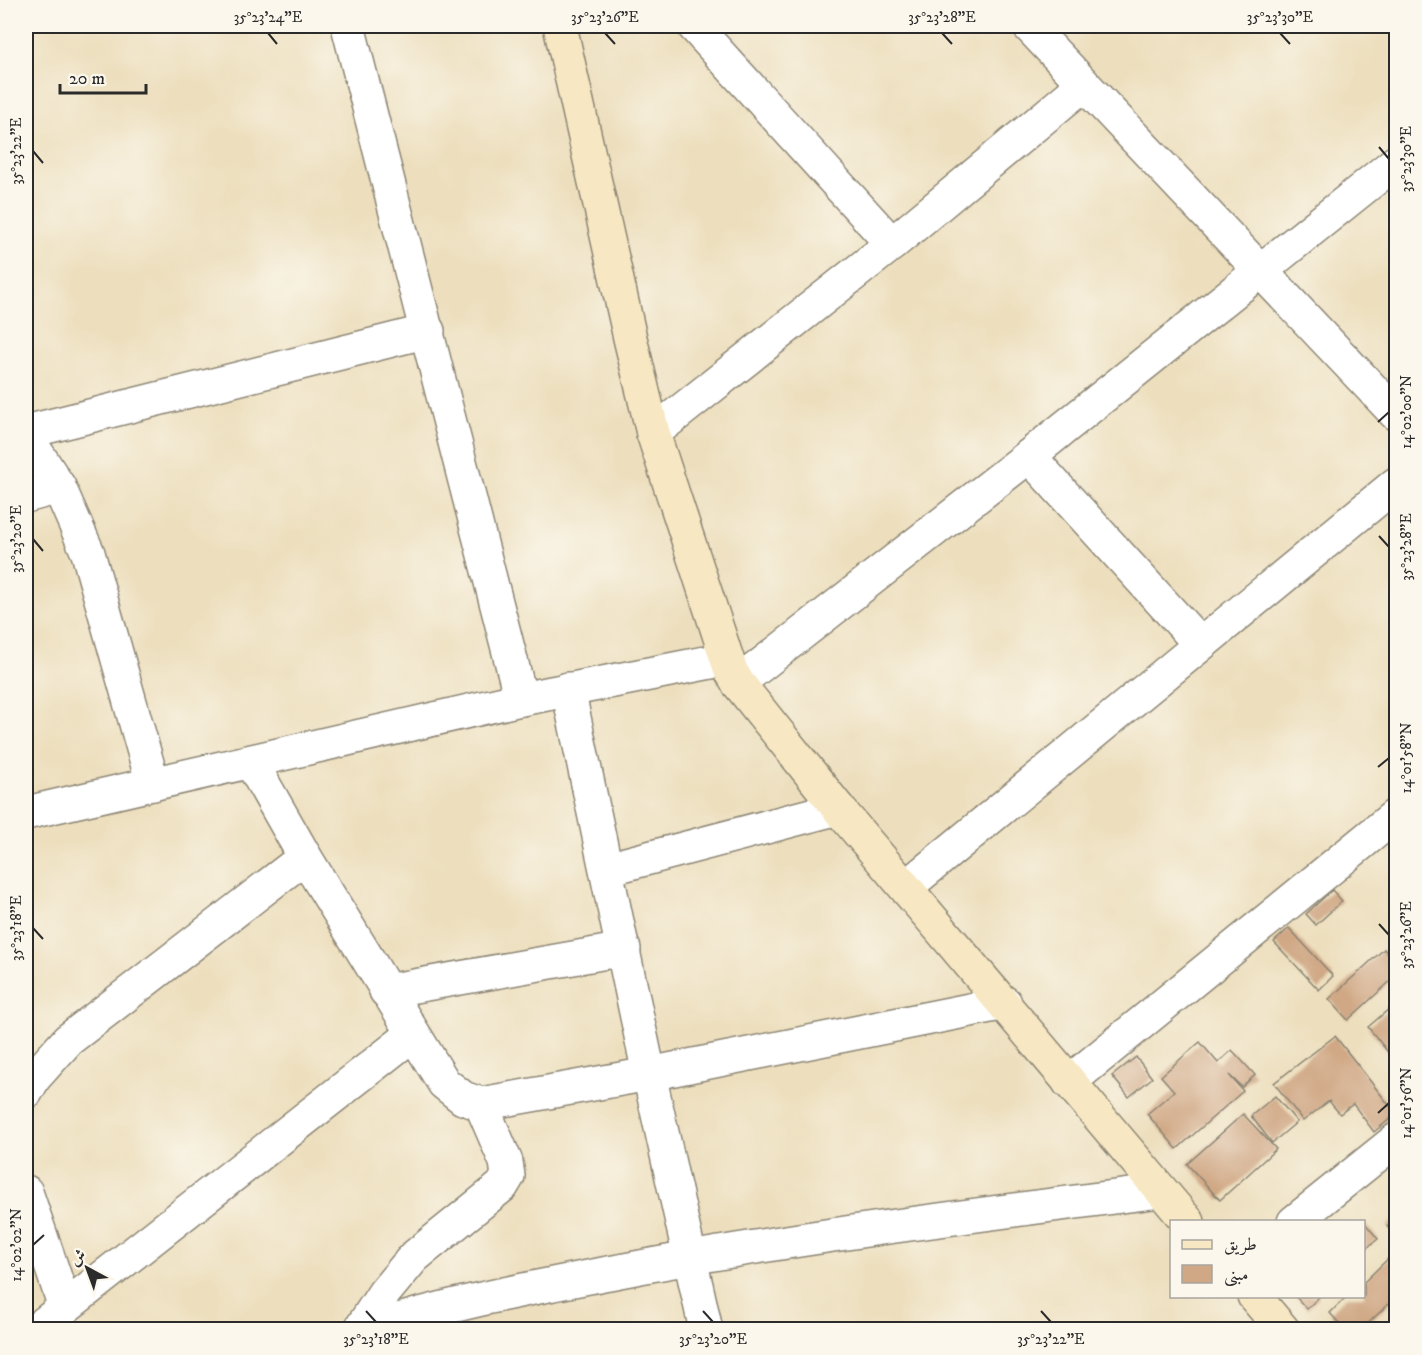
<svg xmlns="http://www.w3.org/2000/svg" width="1422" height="1355" font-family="'IM FELL DW Pica',Amiri,serif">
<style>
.building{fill:#d0a885}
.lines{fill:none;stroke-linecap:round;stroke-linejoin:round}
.minor-casing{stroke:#8c8574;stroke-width:36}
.secondary-casing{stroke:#8c8574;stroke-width:36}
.minor{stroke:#fff;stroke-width:33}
.secondary{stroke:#f7e8c3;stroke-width:33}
.ticks{fill:none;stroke:#2b2b2b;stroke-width:2}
.neatline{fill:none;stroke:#2b2b2b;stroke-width:2}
.ticks-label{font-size:15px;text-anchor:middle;fill:#2b2b2b}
</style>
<rect width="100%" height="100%" fill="#fbf7ec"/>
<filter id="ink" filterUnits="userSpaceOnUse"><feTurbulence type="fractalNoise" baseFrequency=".0167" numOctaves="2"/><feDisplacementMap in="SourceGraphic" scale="12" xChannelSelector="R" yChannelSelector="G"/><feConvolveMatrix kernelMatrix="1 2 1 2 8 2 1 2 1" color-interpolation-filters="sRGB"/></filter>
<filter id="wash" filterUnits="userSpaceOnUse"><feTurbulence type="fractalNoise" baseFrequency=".008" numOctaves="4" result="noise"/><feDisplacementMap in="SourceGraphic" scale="24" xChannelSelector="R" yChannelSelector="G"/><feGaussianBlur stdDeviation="1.35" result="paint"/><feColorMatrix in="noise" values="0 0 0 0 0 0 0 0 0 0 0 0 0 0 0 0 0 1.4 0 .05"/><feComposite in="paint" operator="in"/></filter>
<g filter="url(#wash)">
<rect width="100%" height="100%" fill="#eddfbe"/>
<g id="blocks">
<g class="building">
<path d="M 1332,890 L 1342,901 L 1316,925 L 1306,914 Z"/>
<path d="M 1289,928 L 1333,976 L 1319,990 L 1274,942 Z"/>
<path d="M 1384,949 L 1396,964 L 1396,976 L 1348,1020 L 1329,999 Z"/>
<path d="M 1396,1003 L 1396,1062 L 1368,1027 Z"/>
<path d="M 1335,1036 L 1396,1114 L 1374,1132 L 1353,1104 L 1340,1114 L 1329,1101 L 1303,1121 L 1274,1083 Z"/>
<path d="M 1200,1042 L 1218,1063 L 1232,1050 L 1255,1075 L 1242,1087 L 1229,1075 L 1243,1091 L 1177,1149 L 1147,1114 L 1174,1091 L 1161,1076 Z"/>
<path d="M 1136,1057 L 1152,1078 L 1129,1097 L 1112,1076 Z"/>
<path d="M 1275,1096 L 1297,1122 L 1272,1143 L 1251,1116 Z"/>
<path d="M 1243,1114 L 1276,1149 L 1220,1200 L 1187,1164 Z"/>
<path d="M 1396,1218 L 1396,1238 L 1387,1226 Z"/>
<path d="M 1364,1222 L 1378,1239 L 1364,1250 Z"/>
<path d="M 1396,1251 L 1396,1297 L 1361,1330 L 1345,1330 L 1330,1313 L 1347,1296 L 1364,1296 L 1364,1282 Z"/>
<path d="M 1295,1296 L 1320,1296 L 1307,1309 Z"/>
</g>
</g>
</g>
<g filter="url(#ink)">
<use href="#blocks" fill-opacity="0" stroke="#8c8574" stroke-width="1.5"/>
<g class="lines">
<g class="minor-casing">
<g id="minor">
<path d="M 348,26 L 521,699"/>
<path d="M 694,26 L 892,244"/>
<path d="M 1029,26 L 1396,414"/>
<path d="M 26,432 L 428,331"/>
<path d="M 653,433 L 892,244 L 1083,85"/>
<path d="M 26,436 L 59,487 L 88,553 L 153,784"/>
<path d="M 1029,456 L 1200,644"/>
<path d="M 26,496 L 59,487"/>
<path d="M 738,683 L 1029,456 L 1396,162"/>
<path d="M 568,689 L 649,1074 L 706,1330"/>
<path d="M 251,762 L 305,857 L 444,1083 L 463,1098 L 481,1104 L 649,1074 L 1005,1003"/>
<path d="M 26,813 L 521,699 L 726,659"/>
<path d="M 607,869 L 838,808"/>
<path d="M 906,887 L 1396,484"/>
<path d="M 386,991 L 624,949"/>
<path d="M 1069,1082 L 1396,815"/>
<path d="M 26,1092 L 34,1078 L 68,1040 L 305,857"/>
<path d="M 26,1192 L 65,1307"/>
<path d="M 1294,1222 L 1396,1140"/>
<path d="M 36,1330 L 413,1034"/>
<path d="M 360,1330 L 384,1293 L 414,1257 L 502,1186 L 508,1176 L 506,1162 L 481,1104"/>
<path d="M 366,1330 C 446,1304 527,1289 609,1273 C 792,1237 976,1215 1161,1191"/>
</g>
</g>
<g class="secondary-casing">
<g id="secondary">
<path d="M 560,26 L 630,338 L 653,433 L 731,671 L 738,683 L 838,808 L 1188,1222"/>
<path d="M 1254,1296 L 1283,1330"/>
</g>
</g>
<use href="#minor" class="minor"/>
<use href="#secondary" class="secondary"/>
</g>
</g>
<path class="ticks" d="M 268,33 L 277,44M 605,33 L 615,44M 942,33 L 952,44M 1280,33 L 1290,44M 1379,147 L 1389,159M 33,151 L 43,163M 1378,422 L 1389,412M 1379,536 L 1389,547M 33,539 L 43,551M 1378,767 L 1389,758M 1379,924 L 1389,935M 33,928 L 43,939M 1378,1113 L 1389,1103M 33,1245 L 44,1235M 366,1311 L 376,1322M 703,1311 L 713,1322M 1041,1311 L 1051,1322"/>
<rect width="1422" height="1355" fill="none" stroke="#fbf7ec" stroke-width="66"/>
<rect x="1170" y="1220" width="195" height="78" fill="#fbf7ec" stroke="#a8a59f" stroke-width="1.5"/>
<rect x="1182" y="1240" width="30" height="9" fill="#f7e8c3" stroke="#a8a59f" stroke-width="1.5"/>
<text x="1224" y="1250" font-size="18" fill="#2b2b2b">طريق</text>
<rect x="1182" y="1265" width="30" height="18" fill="#d0a885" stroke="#a8a59f" stroke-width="1.5"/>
<text x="1224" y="1280" font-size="18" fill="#2b2b2b">مبنى</text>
<g transform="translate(87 1268) rotate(319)" stroke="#fbf7ec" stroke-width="4.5" paint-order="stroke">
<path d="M0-4.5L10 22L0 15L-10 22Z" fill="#2b2b2b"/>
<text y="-9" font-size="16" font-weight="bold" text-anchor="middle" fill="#2b2b2b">ش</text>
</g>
<path d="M60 84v9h86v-9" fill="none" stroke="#2b2b2b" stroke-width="3"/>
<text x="69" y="84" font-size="18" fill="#2b2b2b" stroke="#fbf7ec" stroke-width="4.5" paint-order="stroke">20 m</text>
<rect x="33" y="33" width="1356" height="1289" class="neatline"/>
<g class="ticks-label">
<text x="268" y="22">35°23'24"E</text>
<text x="605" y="22">35°23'26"E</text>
<text x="942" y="22">35°23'28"E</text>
<text x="1280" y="22">35°23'30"E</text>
<text transform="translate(16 151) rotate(-90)" y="5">35°23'22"E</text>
<text transform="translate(1406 159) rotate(-90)" y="5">35°23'30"E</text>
<text transform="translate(1406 412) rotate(-90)" y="5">14°02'00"N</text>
<text transform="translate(16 539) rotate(-90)" y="5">35°23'20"E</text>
<text transform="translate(1406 547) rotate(-90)" y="5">35°23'28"E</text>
<text transform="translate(1406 758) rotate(-90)" y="5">14°01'58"N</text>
<text transform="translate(16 928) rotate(-90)" y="5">35°23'18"E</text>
<text transform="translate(1406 935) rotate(-90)" y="5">35°23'26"E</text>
<text transform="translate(1406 1103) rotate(-90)" y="5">14°01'56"N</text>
<text transform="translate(16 1245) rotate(-90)" y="5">14°02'02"N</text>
<text x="376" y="1344">35°23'18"E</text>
<text x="713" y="1344">35°23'20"E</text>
<text x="1051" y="1344">35°23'22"E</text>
</g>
</svg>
